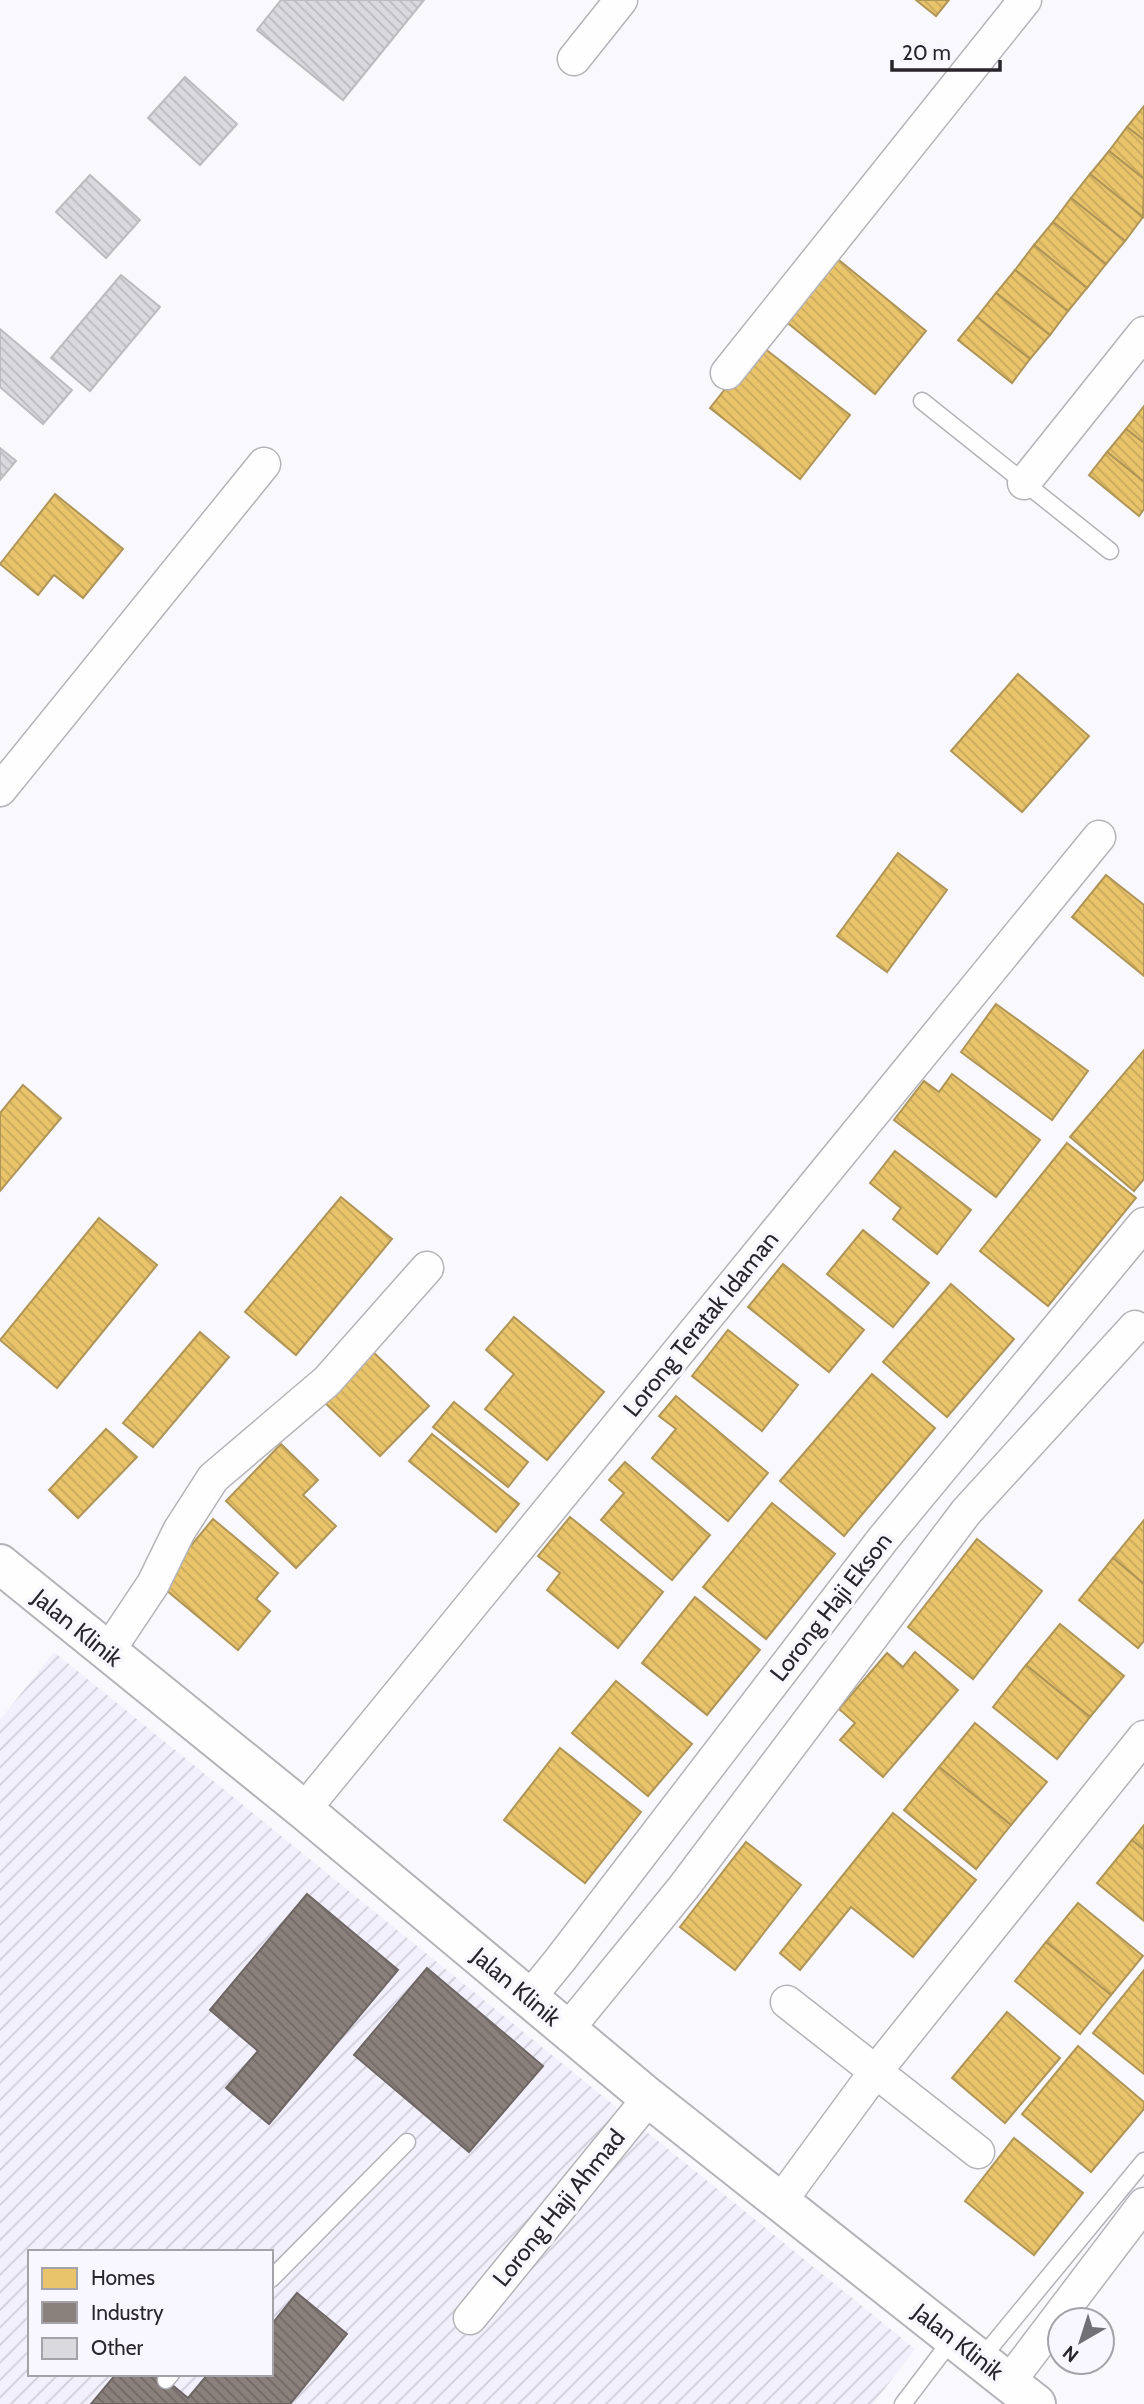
<svg xmlns="http://www.w3.org/2000/svg" width="1144" height="2404" font-family="Cabin,sans-serif">
<style>
.industrial{fill:url(#industrial-furrows);fill-rule:evenodd}
.homes{fill:url(#homes-back-hatch);stroke:#af9557;stroke-width:2}
.industry{fill:url(#industry-back-hatch);stroke:#6d6664;stroke-width:2}
.building{fill:url(#building-back-hatch);stroke:#bcbcbf;stroke-width:2}
.lines{fill:none;stroke-linecap:round;stroke-linejoin:round}
.service-casing{stroke:#b4b3b7;stroke-width:19}
.minor-casing{stroke:#b4b3b7;stroke-width:35}
.tertiary-casing{stroke:#b4b3b7;stroke-width:42}
.service{stroke:#fefeff;stroke-width:16}
.minor{stroke:#fefeff;stroke-width:32}
.tertiary{stroke:#fefeff;stroke-width:38}
.labels{text-anchor:middle;stroke-width:7;stroke-linejoin:round;paint-order:stroke}
.street-label{font-size:24px;fill:#28262b;stroke:#f8f6fe}
</style>
<defs>
<pattern id="industrial-furrows" width="10" height="10" patternUnits="userSpaceOnUse" patternTransform="scale(1.75)"><rect width="10" height="10" fill="#f3f0fd"/><path d="M-1 1l2-2M0 10L10 0M9 11l2-2" fill="none" stroke="#d0ced9"/></pattern>
<pattern id="homes-back-hatch" width="6" height="6" patternUnits="userSpaceOnUse" patternTransform="scale(1.75)"><rect width="6" height="6" fill="#e9c46a"/><path d="M-1 5l2 2M0 0l6 6M5-1l2 2" fill="none" stroke="#c8a85c"/></pattern>
<pattern id="industry-back-hatch" width="6" height="6" patternUnits="userSpaceOnUse" patternTransform="scale(1.75)"><rect width="6" height="6" fill="#8a817c"/><path d="M-1 5l2 2M0 0l6 6M5-1l2 2" fill="none" stroke="#716966"/></pattern>
<pattern id="building-back-hatch" width="6" height="6" patternUnits="userSpaceOnUse" patternTransform="scale(1.75)"><rect width="6" height="6" fill="#dad9dd"/><path d="M-1 5l2 2M0 0l6 6M5-1l2 2" fill="none" stroke="#bbbabe"/></pattern>
</defs>
<rect width="100%" height="100%" fill="#f9f8fc"/>
<path class="industrial" d="M 54,1652 L 915,2349 L 873,2404 L 0,2404 L 0,1720 ZM 30,2252 L 271,2252 L 271,2374 L 30,2374 Z"/>
<g class="homes">
<path d="M 916,0 L 949,0 L 936,16 Z"/>
<path d="M 1144,106 L 1144,140 L 1127,127 Z"/>
<path d="M 1127,127 L 1144,140 L 1144,179 L 1109,151 Z"/>
<path d="M 1109,151 L 1144,179 L 1143,217 L 1090,174 Z"/>
<path d="M 1090,174 L 1143,217 L 1125,241 L 1071,198 Z"/>
<path d="M 1071,198 L 1125,241 L 1106,264 L 1053,222 Z"/>
<path d="M 1053,222 L 1106,264 L 1087,288 L 1034,245 Z"/>
<path d="M 1034,245 L 1087,288 L 1068,311 L 1015,270 Z"/>
<path d="M 829,252 L 926,331 L 875,394 L 778,315 Z"/>
<path d="M 1015,270 L 1068,311 L 1050,335 L 996,293 Z"/>
<path d="M 996,293 L 1050,335 L 1030,359 L 977,317 Z"/>
<path d="M 977,317 L 1030,359 L 1012,383 L 958,340 Z"/>
<path d="M 760,345 L 850,415 L 800,479 L 710,408 Z"/>
<path d="M 1144,406 L 1144,443 L 1126,429 Z"/>
<path d="M 1126,429 L 1144,443 L 1144,482 L 1107,452 Z"/>
<path d="M 1107,452 L 1144,482 L 1144,509 L 1139,516 L 1089,475 Z"/>
<path d="M 55,494 L 123,549 L 83,598 L 54,575 L 38,595 L 0,564 Z"/>
<path d="M 1018,674 L 1089,736 L 1022,812 L 951,751 Z"/>
<path d="M 898,853 L 947,890 L 887,972 L 837,936 Z"/>
<path d="M 1106,875 L 1144,905 L 1144,976 L 1072,917 Z"/>
<path d="M 996,1004 L 1088,1071 L 1052,1120 L 961,1052 Z"/>
<path d="M 1144,1050 L 1144,1179 L 1134,1191 L 1070,1137 Z"/>
<path d="M 952,1074 L 1040,1140 L 996,1197 L 894,1120 L 924,1081 L 939,1092 Z"/>
<path d="M 23,1085 L 61,1118 L 0,1191 L 0,1113 Z"/>
<path d="M 1067,1143 L 1136,1198 L 1048,1306 L 980,1251 Z"/>
<path d="M 895,1151 L 971,1210 L 937,1254 L 893,1219 L 901,1208 L 870,1183 Z"/>
<path d="M 341,1197 L 392,1239 L 296,1355 L 245,1312 Z"/>
<path d="M 99,1218 L 157,1265 L 57,1388 L 0,1340 Z"/>
<path d="M 863,1230 L 929,1283 L 893,1327 L 827,1274 Z"/>
<path d="M 783,1264 L 864,1330 L 829,1372 L 748,1307 Z"/>
<path d="M 951,1284 L 1014,1339 L 947,1417 L 883,1362 Z"/>
<path d="M 514,1317 L 604,1392 L 547,1460 L 485,1409 L 514,1374 L 486,1350 Z"/>
<path d="M 728,1330 L 798,1385 L 762,1431 L 692,1376 Z"/>
<path d="M 200,1332 L 229,1357 L 153,1447 L 123,1423 Z"/>
<path d="M 369,1348 L 429,1406 L 380,1456 L 320,1398 Z"/>
<path d="M 872,1374 L 935,1428 L 844,1536 L 780,1481 Z"/>
<path d="M 676,1396 L 768,1473 L 728,1521 L 652,1458 L 676,1429 L 659,1416 Z"/>
<path d="M 454,1402 L 528,1462 L 508,1487 L 433,1427 Z"/>
<path d="M 106,1429 L 137,1457 L 78,1518 L 49,1490 Z"/>
<path d="M 432,1434 L 519,1504 L 496,1532 L 409,1461 Z"/>
<path d="M 281,1444 L 318,1480 L 303,1495 L 336,1526 L 296,1568 L 226,1501 Z"/>
<path d="M 625,1462 L 710,1535 L 672,1580 L 601,1520 L 624,1493 L 609,1480 Z"/>
<path d="M 772,1503 L 835,1554 L 766,1639 L 703,1587 Z"/>
<path d="M 570,1517 L 663,1592 L 618,1648 L 547,1590 L 560,1573 L 538,1556 Z"/>
<path d="M 213,1519 L 278,1573 L 256,1599 L 270,1611 L 238,1650 L 159,1584 Z"/>
<path d="M 1144,1520 L 1144,1584 L 1113,1558 Z"/>
<path d="M 977,1539 L 1042,1591 L 973,1679 L 908,1627 Z"/>
<path d="M 1113,1558 L 1144,1584 L 1144,1641 L 1138,1648 L 1079,1600 Z"/>
<path d="M 695,1597 L 760,1650 L 707,1715 L 642,1663 Z"/>
<path d="M 1060,1624 L 1124,1676 L 1090,1717 L 1026,1665 Z"/>
<path d="M 915,1652 L 958,1690 L 883,1777 L 840,1740 L 855,1723 L 839,1709 L 887,1653 L 903,1667 Z"/>
<path d="M 1026,1665 L 1090,1717 L 1057,1759 L 993,1707 Z"/>
<path d="M 616,1681 L 692,1744 L 648,1796 L 572,1733 Z"/>
<path d="M 975,1723 L 1047,1782 L 1011,1825 L 939,1767 Z"/>
<path d="M 560,1748 L 641,1812 L 585,1883 L 504,1820 Z"/>
<path d="M 939,1767 L 1011,1825 L 976,1869 L 904,1810 Z"/>
<path d="M 893,1813 L 976,1880 L 913,1957 L 851,1907 L 800,1970 L 780,1953 Z"/>
<path d="M 1144,1825 L 1144,1850 L 1132,1840 Z"/>
<path d="M 1132,1840 L 1144,1850 L 1144,1921 L 1097,1883 Z"/>
<path d="M 746,1842 L 801,1885 L 735,1970 L 680,1927 Z"/>
<path d="M 1078,1903 L 1143,1956 L 1111,1995 L 1046,1942 Z"/>
<path d="M 1046,1942 L 1111,1995 L 1080,2034 L 1015,1981 Z"/>
<path d="M 1144,1970 L 1144,2074 L 1093,2033 Z"/>
<path d="M 1007,2012 L 1060,2058 L 1005,2123 L 952,2078 Z"/>
<path d="M 1078,2046 L 1144,2102 L 1144,2109 L 1091,2172 L 1022,2114 Z"/>
<path d="M 1014,2138 L 1083,2193 L 1034,2255 L 965,2201 Z"/>
</g>
<g class="industry">
<path d="M 307,1894 L 398,1970 L 269,2124 L 226,2088 L 258,2051 L 210,2010 Z"/>
<path d="M 427,1968 L 543,2066 L 469,2152 L 354,2055 Z"/>
<path d="M 297,2293 L 347,2334 L 290,2404 L 91,2404 L 116,2374 L 159,2374 L 188,2398 L 208,2374 L 271,2374 L 271,2325 Z"/>
</g>
<g class="building">
<path d="M 281,0 L 424,0 L 343,100 L 257,30 Z"/>
<path d="M 185,77 L 237,124 L 200,165 L 148,118 Z"/>
<path d="M 90,175 L 140,220 L 106,258 L 56,212 Z"/>
<path d="M 121,275 L 160,307 L 90,391 L 51,358 Z"/>
<path d="M 0,329 L 72,390 L 43,424 L 0,387 Z"/>
<path d="M 0,448 L 16,461 L 0,480 Z"/>
</g>
<g class="lines">
<g class="service-casing">
<g id="service">
<path d="M 922,401 L 1110,551"/>
<path d="M 271,2279 L 407,2142"/>
<path d="M 980,2360 L 1144,2161"/>
<path d="M 166,2380 L 171,2374"/>
<path d="M 903,2404 L 953,2338"/>
</g>
</g>
<g class="minor-casing">
<g id="minor">
<path d="M 574,59 L 621,0"/>
<path d="M 727,373 L 1025,0"/>
<path d="M 1024,483 L 1144,333"/>
<path d="M 0,790 L 264,464"/>
<path d="M 107,1653 L 153,1584 L 179,1531 L 213,1478 L 327,1381 L 427,1268"/>
<path d="M 304,1810 L 1099,837"/>
<path d="M 529,1998 L 560,1960 L 883,1539 L 1144,1224"/>
<path d="M 787,2002 L 978,2152"/>
<path d="M 567,2030 L 683,1888 L 966,1512 L 1135,1327"/>
<path d="M 780,2202 L 876,2071 L 1144,1737"/>
<path d="M 470,2318 L 649,2098"/>
<path d="M 1009,2382 L 1144,2204"/>
</g>
</g>
<g class="tertiary-casing">
<path id="tertiary" d="M 0,1564 L 304,1810 L 649,2098 L 1036,2404"/>
</g>
<use href="#service" class="service"/>
<use href="#minor" class="minor"/>
<use href="#tertiary" class="tertiary"/>
</g>
<g class="labels">
<g class="street-label">
<text transform="translate(701 1324) rotate(-51)" y="8">Lorong Teratak Idaman</text>
<text transform="translate(831 1607) rotate(-52)" y="8">Lorong Haji Ekson</text>
<text transform="translate(77 1628) rotate(39)" y="8">Jalan Klinik</text>
<text transform="translate(516 1987) rotate(40)" y="8">Jalan Klinik</text>
<text transform="translate(559 2208) rotate(-51)" y="8">Lorong Haji Ahmad</text>
<text transform="translate(958 2342) rotate(38)" y="8">Jalan Klinik</text>
</g>
</g>
<rect x="28" y="2250" width="245" height="126" fill="#f8f6fe" stroke="#a5a3aa" stroke-width="2"/>
<rect x="42" y="2268" width="35" height="21" fill="#e9c46a" stroke="#a5a3aa" stroke-width="2"/>
<text x="91" y="2285" font-size="21" fill="#28262b">Homes</text>
<rect x="42" y="2302" width="35" height="21" fill="#8a817c" stroke="#a5a3aa" stroke-width="2"/>
<text x="91" y="2320" font-size="21" fill="#28262b">Industry</text>
<rect x="42" y="2338" width="35" height="21" fill="#dad9dd" stroke="#a5a3aa" stroke-width="2"/>
<text x="91" y="2355" font-size="21" fill="#28262b">Other</text>
<g transform="translate(1081 2341) rotate(219)"><circle r="33" fill="#f8f6fe" stroke="#a5a3aa" stroke-width="2"/>
<path d="M0-5L12 26L0 18L-12 26Z" fill="#717074"/>
<text y="-10" font-size="19" font-weight="bold" text-anchor="middle" fill="#28262b">N</text>
</g>
<path d="M892 60v10h108v-10" fill="none" stroke="#28262b" stroke-width="3.5"/>
<text x="902" y="60" font-size="21" fill="#28262b" stroke="#f8f6fe" stroke-width="5" paint-order="stroke">20 m</text>
</svg>
